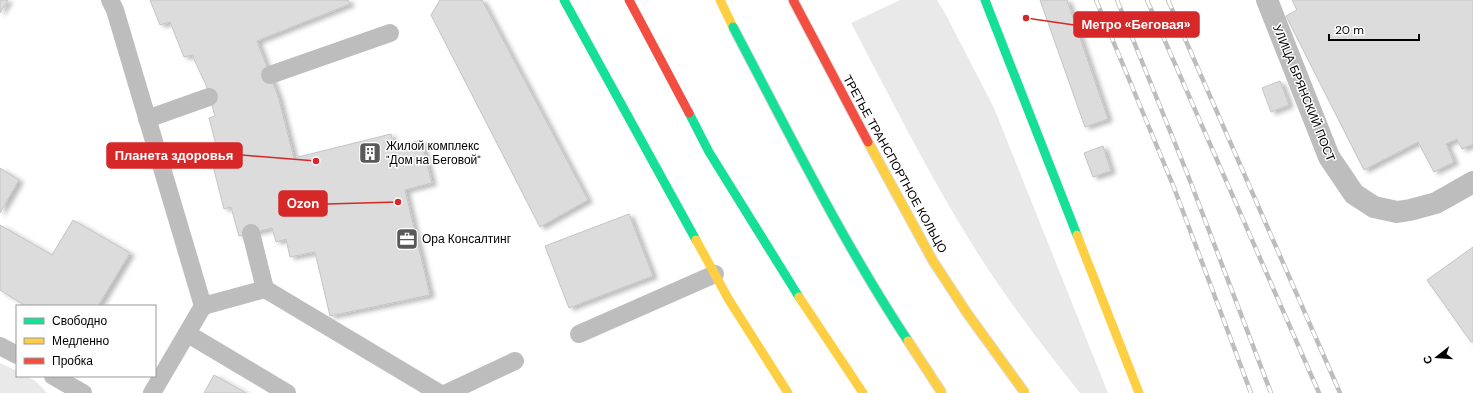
<svg xmlns="http://www.w3.org/2000/svg" width="1473" height="393" font-family="'DM Sans',sans-serif">
<style>
.green{fill:#e9e9e9}
.building{fill:#dcdcdc;stroke:#c4c4c4;filter:url(#shadow)}
.lines{fill:none;stroke-linecap:round;stroke-linejoin:round}
.lane{stroke:#bdbdbd;stroke-width:18}
.street{stroke:#bdbdbd;stroke-width:22}
.fast{stroke:#16e098;stroke-width:9}
.slow{stroke:#ffcf43;stroke-width:9}
.jam{stroke:#f24e42;stroke-width:9}
.rail-casing{stroke:#bdbdbd;stroke-width:4.5}
.rail{stroke:#fff;stroke-width:3;stroke-dasharray:9;stroke-linecap:butt}
.fast-bridge-casing{stroke:#dbdbdb;stroke-width:11;stroke-linecap:butt}
.slow-bridge-casing{stroke:#dbdbdb;stroke-width:11;stroke-linecap:butt}
.jam-bridge-casing{stroke:#dbdbdb;stroke-width:11;stroke-linecap:butt}
.fast-bridge{stroke:#16e098;stroke-width:9}
.slow-bridge{stroke:#ffcf43;stroke-width:9}
.jam-bridge{stroke:#f24e42;stroke-width:9}
.labels{text-anchor:middle;stroke-width:3;stroke-linejoin:round;paint-order:stroke}
.street-label{font-size:12px;fill:#000;stroke:#fff}
.poi-label{font-size:12px;fill:#000;stroke:#fff;text-anchor:start}
.leader{fill:none;stroke:#d62828;stroke-width:1.5}
.callout-dot{fill:#d62828;stroke:#fff;stroke-width:1.5}
.callout{fill:#d62828;stroke:#d62828;stroke-width:1.5}
.callout-label{font-size:13px;text-anchor:middle;font-weight:bold;fill:#fff}
</style>
<defs>
<filter id="shadow"><feDropShadow dx="4.5" dy="2.5" stdDeviation="2" flood-color="#0004"/></filter>
</defs>
<rect width="100%" height="100%" fill="#fff"/>
<g class="green">
<path d="M 900,0 L 937,0 L 945,13 L 994,108 L 1108,393 L 1080,393 C 1042,345 1004,296 972,244 C 928,173 890,97 851,23 Z"/>
<path d="M 0,363 L 17,371 L 17,376 C 33,376 37,382 47,393 L 0,393 Z"/>
</g>
<g class="building">
<path d="M 0,0 L 8,0 L 0,13 Z"/>
<path d="M 150,0 L 348,0 L 350,4 L 257,41 L 278,96 L 294,158 L 391,134 L 394,147 L 421,140 L 432,183 L 405,190 L 430,295 L 330,316 L 315,252 L 290,257 L 286,239 L 276,242 L 272,228 L 239,236 L 231,207 L 224,209 L 212,162 L 220,160 L 209,118 L 215,116 L 206,85 L 192,55 L 184,57 L 170,22 L 160,25 Z"/>
<path d="M 440,0 L 482,0 L 588,200 L 540,227 L 431,15 Z"/>
<path d="M 1040,0 L 1067,0 L 1108,119 L 1085,127 Z"/>
<path d="M 1292,0 L 1473,0 L 1473,144 L 1462,149 L 1457,139 L 1446,144 L 1454,162 L 1434,172 L 1418,142 L 1364,170 L 1286,16 L 1297,10 Z"/>
<path d="M 1280,81 L 1289,105 L 1271,112 L 1262,88 Z"/>
<path d="M 1103,146 L 1111,171 L 1093,177 L 1084,153 Z"/>
<path d="M 0,168 L 19,180 L 0,213 Z"/>
<path d="M 629,214 L 653,276 L 569,308 L 545,246 Z"/>
<path d="M 73,220 L 130,253 L 98,306 L 26,306 L 0,290 L 0,225 L 52,255 Z"/>
<path d="M 1473,247 L 1473,341 L 1471,342 L 1427,280 Z"/>
<path d="M 214,375 L 246,393 L 204,393 Z"/>
</g>
<g class="lines">
<g class="lane">
<path d="M 110,0 L 115,10 L 203,306 L 152,393"/>
<path d="M 270,75 L 390,33"/>
<path d="M 147,119 L 209,97"/>
<path d="M 251,233 L 265,289"/>
<path d="M 203,306 L 265,289 L 439,393"/>
<path d="M 188,334 L 287,393"/>
<path d="M 579,334 L 715,274"/>
<path d="M 0,346 L 17,355"/>
<path d="M 53,376 L 83,393"/>
<path d="M 447,393 L 515,361"/>
</g>
<path class="street" d="M 1267,0 L 1329,157 L 1354,194 L 1374,207 L 1397,212 L 1410,210 L 1436,203 L 1473,182"/>
<g class="fast">
<path d="M 564,0 L 696,240"/>
<path d="M 985,0 L 1077,235"/>
<path d="M 689,113 L 709,152 L 799,297"/>
</g>
<g class="slow">
<path d="M 720,0 L 733,27"/>
<path d="M 1077,235 L 1139,393"/>
<path d="M 696,240 L 729,300 L 788,393"/>
<path d="M 799,297 L 863,393"/>
</g>
<path class="jam" d="M 629,0 L 689,113"/>
<g class="rail-casing">
<g id="rail">
<path d="M 1096,0 L 1173,185 L 1251,393"/>
<path d="M 1117,0 L 1187,173 L 1271,393"/>
<path d="M 1147,0 L 1319,393"/>
<path d="M 1168,0 L 1340,393"/>
</g>
</g>
<use href="#rail" class="rail"/>
<g class="fast-bridge-casing">
<path id="fast-bridge" d="M 733,27 C 789,133 842,241 908,341"/>
</g>
<g class="slow-bridge-casing">
<g id="slow-bridge">
<path d="M 868,142 L 933,261 L 967,313 L 1025,393"/>
<path d="M 908,341 L 942,393"/>
</g>
</g>
<g class="jam-bridge-casing">
<path id="jam-bridge" d="M 793,0 L 868,142"/>
</g>
<use href="#fast-bridge" class="fast-bridge"/>
<use href="#slow-bridge" class="slow-bridge"/>
<use href="#jam-bridge" class="jam-bridge"/>
</g>
<defs>
<g id="building-square" transform="scale(1.15)"><rect x="-9" y="-9" width="18" height="18" rx="4" fill="#595959" stroke="#fff"/><path d="M-4-6H4V6H1V3H-1V6H-4ZM-2.5-4.3h1.7v1.8h-1.7ZM.8-4.3h1.7v1.8H.8ZM-2.5-1h1.7V.8h-1.7ZM.8-1h1.7V.8H.8Z" fill="#fff"/></g>
<g id="office-square" transform="scale(1.15)"><rect x="-9" y="-9" width="18" height="18" rx="4" fill="#595959" stroke="#fff"/><path d="M-6-3h4V-5.5h4V-3h4V5H-6ZM-1-4.5V-3h2v-1.5ZM-6 0V1H6V0Z" fill="#fff"/></g>
</defs>
<g fill-rule="evenodd">
<use href="#building-square" x="370" y="153"/>
<use href="#office-square" x="407" y="239"/>
</g>
<g class="labels">
<g class="street-label">
<text transform="translate(1304 93) rotate(68)" y="4">УЛИЦА БРЯНСКИЙ ПОСТ</text>
<text transform="translate(895 164) rotate(61)" y="4">ТРЕТЬЕ ТРАНСПОРТНОЕ КОЛЬЦО</text>
</g>
<g class="poi-label">
<text x="386" y="150">Жилой комплекс<tspan x="386" dy="14">"Дом на Беговой"</tspan></text>
<text x="422" y="243">Ора Консалтинг</text>
</g>
</g>
<path class="leader" d="M1026 18L1074 25M316 161L242 155M398 202L327 204"/>
<g class="callout-dot">
<circle cx="1026" cy="18" r="4"/>
<circle cx="316" cy="161" r="4"/>
<circle cx="398" cy="202" r="4"/>
</g>
<g class="callout">
<rect x="1074" y="12" width="125" height="25" rx="4"/>
<rect x="107" y="143" width="135" height="25" rx="4"/>
<rect x="279" y="191" width="48" height="25" rx="4"/>
</g>
<g class="callout-label">
<text x="1136" y="29">Метро «Беговая»</text>
<text x="174" y="160">Планета здоровья</text>
<text x="303" y="208">Ozon</text>
</g>
<rect x="16" y="305" width="140" height="72" fill="#ffffff" stroke="#999999"/>
<rect x="24" y="318" width="20" height="6" fill="#16e098" stroke="#999999"/>
<text x="52" y="325" font-size="12" fill="#000000">Свободно</text>
<rect x="24" y="338" width="20" height="6" fill="#ffcf43" stroke="#999999"/>
<text x="52" y="345" font-size="12" fill="#000000">Медленно</text>
<rect x="24" y="358" width="20" height="6" fill="#f24e42" stroke="#999999"/>
<text x="52" y="365" font-size="12" fill="#000000">Пробка</text>
<g transform="translate(1437 357) rotate(253)" stroke="#ffffff" stroke-width="3" paint-order="stroke">
<path d="M0-3L7 15L0 10L-7 15Z" fill="#000000"/>
<text y="-6" font-size="11" font-weight="bold" text-anchor="middle" fill="#000000">С</text>
</g>
<path d="M1329 34v6h90v-6" fill="none" stroke="#000000" stroke-width="2"/>
<text x="1335" y="34" font-size="12" fill="#000000" stroke="#ffffff" stroke-width="3" paint-order="stroke">20 m</text>
</svg>
